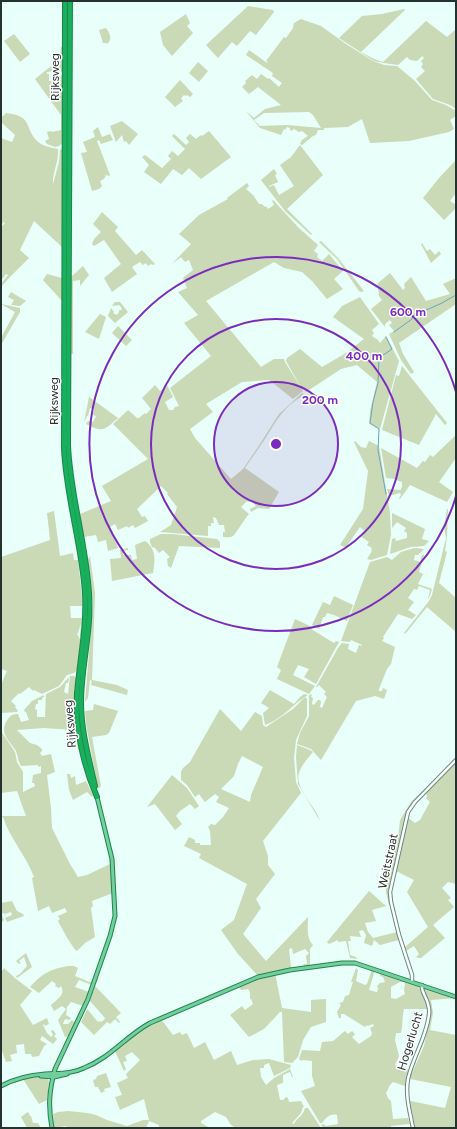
<svg xmlns="http://www.w3.org/2000/svg" width="457" height="1129" font-family="Figtree,sans-serif">
<style>
.green{fill:#cad9b6;fill-rule:evenodd}
.lines{fill:none;stroke-linecap:round;stroke-linejoin:round}
.stream{stroke:#6aa5c0;stroke-width:1}
.minor-casing{stroke:#678980;stroke-width:4.5}
.major-casing{stroke:#1d844d;stroke-width:5}
.highway-casing{stroke:#1d844d;stroke-width:6}
.minor{stroke:#fff;stroke-width:2.5}
.major{stroke:#74cf9e;stroke-width:3}
.highway{stroke:#18af5d;stroke-width:4}
.ring{fill:none;stroke:#7b2cbf;stroke-width:2}
.labels{text-anchor:middle;stroke-width:3;stroke-linejoin:round;paint-order:stroke}
.street-label{font-size:12px;fill:#253330;stroke:#fff}
.centre{fill:#7b2cbf;stroke:#fff;stroke-width:2}
.ring-label{font-size:12px;text-anchor:middle;font-weight:bold;fill:#7b2cbf;stroke:#fff;stroke-width:3;stroke-linejoin:round;paint-order:stroke}
</style>
<rect width="100%" height="100%" fill="#e9fff9"/>
<g class="green">
<path d="M 248,6 L 273,10 L 274,12 L 256,35 L 250,31 L 237,46 L 232,42 L 218,58 L 206,45 Z"/>
<path d="M 404,9 L 405,10 L 361,52 L 374,59 L 383,62 L 426,21 L 447,37 L 456,29 L 456,109 L 450,105 L 433,99 L 416,79 L 425,71 L 421,67 L 423,64 L 421,61 L 424,58 L 422,56 L 417,61 L 410,60 L 407,57 L 398,65 L 384,63 L 374,61 L 339,38 L 362,16 L 382,14 Z"/>
<path d="M 186,14 L 190,23 L 187,26 L 193,33 L 172,56 L 163,45 L 160,32 Z"/>
<path d="M 301,19 L 321,26 L 346,44 L 373,61 L 384,65 L 397,66 L 415,81 L 432,100 L 446,105 L 456,111 L 456,116 L 450,120 L 454,129 L 449,132 L 409,141 L 370,143 L 362,119 L 348,127 L 324,128 L 324,130 L 318,130 L 316,135 L 313,136 L 302,145 L 300,144 L 302,140 L 308,136 L 302,131 L 299,132 L 294,129 L 291,131 L 290,130 L 290,128 L 287,127 L 285,130 L 284,129 L 281,135 L 260,128 L 246,111 L 254,118 L 265,109 L 281,105 L 258,87 L 249,94 L 242,87 L 246,83 L 245,81 L 252,75 L 257,79 L 261,74 L 268,79 L 269,78 L 279,87 L 282,83 L 272,76 L 273,73 L 246,55 L 249,50 L 267,63 L 268,62 L 266,61 L 284,37 L 286,38 L 293,28 L 294,23 ZM 309,112 L 313,115 L 321,128 L 287,125 L 260,126 L 254,120 L 264,113 Z"/>
<path d="M 106,28 C 110,34 113,39 107,44 L 106,43 L 103,43 L 99,30 Z"/>
<path d="M 14,34 L 30,54 L 20,62 L 4,41 Z"/>
<path d="M 61,47 L 63,47 L 63,72 L 61,72 L 60,67 L 53,70 L 53,71 L 47,72 L 47,74 L 49,74 L 49,81 L 60,82 L 61,75 L 63,75 L 63,142 L 59,146 L 55,147 L 47,144 L 45,141 L 49,139 L 47,132 L 51,131 L 52,132 L 61,130 L 61,115 L 35,79 L 60,59 Z"/>
<path d="M 198,62 L 208,71 L 199,82 L 189,73 Z"/>
<path d="M 180,80 L 193,94 L 190,97 L 187,95 L 186,96 L 184,95 L 181,98 L 183,101 L 175,107 L 165,97 Z"/>
<path d="M 6,113 C 33,116 24,127 37,141 C 42,146 52,148 58,149 C 59,161 52,174 53,184 L 59,162 L 60,150 L 62,149 L 62,247 L 34,221 L 20,250 L 29,258 L 10,277 L 1,287 L 1,284 L 8,275 L 6,274 L 1,281 L 1,227 L 5,223 L 4,222 L 1,225 L 1,138 L 12,142 L 15,135 L 1,122 L 1,118 Z"/>
<path d="M 122,121 L 138,134 L 129,145 L 126,141 L 124,142 L 122,135 L 116,142 L 110,126 Z"/>
<path d="M 98,127 L 102,137 L 110,134 L 113,140 L 101,144 L 99,140 L 97,141 L 110,175 L 109,176 L 106,175 L 104,179 L 100,181 L 102,186 L 99,189 L 92,191 L 81,153 L 87,152 L 83,142 L 95,137 L 93,131 Z"/>
<path d="M 209,131 L 231,157 L 201,179 L 189,168 L 182,175 L 173,169 L 161,184 L 144,172 L 149,165 L 142,157 L 145,155 L 162,168 L 171,159 L 168,156 L 172,151 L 178,156 L 185,149 L 172,136 L 174,134 L 186,145 L 189,142 L 186,138 L 190,134 L 196,139 L 201,135 L 202,136 Z"/>
<path d="M 300,145 L 323,175 L 287,209 L 312,234 L 311,235 L 285,211 L 261,180 L 274,169 L 277,174 L 275,175 L 278,182 L 269,186 L 269,187 L 274,185 L 279,195 L 294,186 L 280,165 L 291,157 Z"/>
<path d="M 456,160 L 456,193 L 450,201 L 456,205 L 456,208 L 444,220 L 423,198 L 439,178 Z"/>
<path d="M 247,183 L 249,186 L 246,189 L 253,195 L 259,204 L 262,204 L 265,207 L 266,206 L 268,209 L 274,205 L 272,201 L 273,200 L 299,228 L 318,245 L 314,251 L 318,254 L 317,257 L 322,261 L 329,254 L 343,271 L 334,279 L 343,289 L 327,299 L 312,281 L 302,272 L 284,268 L 274,262 L 206,301 L 261,367 L 274,359 L 284,359 L 285,362 L 303,391 L 293,399 L 269,380 L 242,382 L 206,404 L 213,412 L 190,429 L 195,438 L 231,479 L 243,469 L 258,447 L 279,414 L 302,393 L 303,393 L 303,396 C 282,407 275,424 263,442 C 257,451 251,459 245,468 L 279,492 L 269,509 L 258,508 L 251,512 L 250,509 L 256,506 L 251,500 L 248,502 L 247,501 L 241,507 L 249,514 C 245,518 235,535 233,536 C 230,538 226,537 223,537 L 223,532 L 225,532 L 224,525 L 219,525 L 216,518 L 213,517 L 214,523 L 211,523 L 211,526 L 208,526 L 208,536 L 160,532 L 171,525 L 177,507 L 167,494 L 168,493 L 161,486 L 137,509 L 142,517 L 145,516 L 148,521 L 135,528 L 133,525 L 128,528 L 127,526 L 118,530 L 115,524 L 110,527 L 118,548 L 108,551 L 106,540 L 98,542 L 96,535 L 84,537 L 80,514 L 111,501 L 102,486 L 148,459 L 113,424 L 128,410 L 137,418 L 139,418 L 145,413 L 146,414 L 151,409 L 142,398 L 155,385 L 160,391 L 167,385 L 173,397 L 165,402 L 169,410 L 173,410 L 175,407 L 179,406 L 170,388 L 211,356 L 184,323 L 198,315 L 178,292 L 187,288 L 183,278 L 193,270 L 189,260 L 185,262 L 181,257 L 172,264 L 191,244 L 179,234 L 199,215 L 228,199 L 227,198 Z"/>
<path d="M 102,212 L 118,227 L 115,231 L 136,255 L 142,250 L 155,264 L 153,265 L 151,264 L 148,266 L 146,263 L 143,265 L 140,262 L 132,267 L 137,274 L 112,292 L 104,278 L 121,264 L 104,240 L 94,246 L 92,244 L 94,239 L 101,232 L 93,224 Z"/>
<path d="M 321,241 L 338,258 L 364,291 L 361,292 L 359,291 L 337,259 L 319,242 Z"/>
<path d="M 422,243 L 427,251 L 430,249 L 435,255 L 439,251 L 441,254 L 431,263 L 421,244 Z"/>
<path d="M 83,266 L 89,275 L 80,286 L 80,280 L 73,281 L 73,354 L 71,354 L 71,277 Z"/>
<path d="M 390,273 L 403,290 L 405,288 L 404,284 L 411,277 L 426,301 L 450,294 L 443,284 L 456,278 L 456,304 L 399,343 L 403,354 L 414,372 L 411,374 L 401,360 L 389,334 L 394,331 L 389,325 L 392,323 L 390,320 L 385,324 L 385,327 L 371,309 L 382,300 L 379,296 L 378,288 L 379,287 L 377,284 Z"/>
<path d="M 47,274 L 62,278 L 62,301 L 43,280 Z"/>
<path d="M 11,292 L 26,301 L 20,306 L 11,305 L 14,300 L 8,297 Z"/>
<path d="M 360,297 L 379,324 L 372,330 L 374,333 L 372,336 L 378,340 L 380,343 L 386,336 L 399,361 L 380,429 L 369,424 L 370,411 L 377,382 L 357,365 L 341,369 L 306,392 L 299,384 L 286,361 L 287,358 L 300,349 L 322,367 L 346,353 L 364,339 L 333,317 L 342,306 Z"/>
<path d="M 115,302 L 120,302 L 128,312 L 115,323 L 108,316 L 111,308 L 114,312 L 113,313 L 117,315 L 119,312 L 119,310 L 122,310 L 121,307 L 119,305 L 112,306 Z"/>
<path d="M 1,304 L 20,308 L 20,312 L 1,345 L 1,338 L 15,312 Z"/>
<path d="M 100,314 L 106,317 L 99,339 L 85,332 Z"/>
<path d="M 118,326 L 132,340 L 126,346 L 112,333 Z"/>
<path d="M 402,366 L 447,423 L 445,425 L 436,414 L 419,445 L 382,430 L 396,375 L 399,376 Z"/>
<path d="M 89,397 L 118,418 C 104,430 104,433 86,424 L 88,421 L 93,422 L 96,416 L 93,415 L 94,409 L 90,408 L 88,416 L 87,416 L 84,423 Z"/>
<path d="M 456,435 L 456,458 L 439,482 L 453,492 L 447,502 L 410,485 L 400,499 L 399,498 L 401,495 L 400,493 L 389,496 L 387,489 L 401,490 L 402,486 L 402,482 L 394,479 L 386,478 L 381,448 L 417,468 L 423,461 L 425,462 L 430,455 L 433,457 Z"/>
<path d="M 355,441 L 361,447 L 366,448 L 369,441 L 379,446 L 390,513 L 391,535 L 387,555 L 371,560 L 367,559 L 372,551 L 371,550 L 372,548 L 367,545 L 369,542 L 360,536 L 364,530 L 360,527 L 346,547 L 344,547 L 340,545 L 363,509 L 368,471 L 354,442 Z"/>
<path d="M 447,509 L 448,509 C 447,523 448,537 445,551 L 447,552 L 439,583 L 456,598 L 456,632 L 427,607 L 405,634 L 404,633 L 429,601 L 432,595 L 446,538 L 444,526 Z"/>
<path d="M 54,511 L 60,556 L 73,553 L 74,560 L 78,560 L 83,606 L 70,606 L 71,618 L 82,618 L 81,636 L 80,636 L 81,623 L 78,633 L 77,634 L 81,641 L 77,670 L 74,673 L 67,675 L 59,686 L 42,694 L 34,690 L 33,691 L 29,687 L 20,694 L 19,693 L 11,701 L 16,706 L 15,707 L 18,711 L 17,712 L 1,713 L 1,685 L 7,671 L 1,669 L 1,557 L 50,540 L 47,513 Z"/>
<path d="M 392,513 L 425,529 L 422,539 L 429,541 L 424,546 L 411,547 L 390,554 L 392,539 L 395,538 L 396,541 L 407,538 L 407,533 L 404,531 L 406,528 L 397,522 L 392,528 Z"/>
<path d="M 161,534 L 172,534 L 217,539 L 220,542 L 220,548 L 179,546 L 171,568 L 168,566 L 167,559 L 170,557 L 163,550 L 159,553 L 155,548 L 152,547 L 150,542 L 150,539 Z"/>
<path d="M 145,541 C 157,549 155,562 153,573 L 112,581 L 110,559 L 121,558 L 120,550 L 128,548 L 128,550 L 123,551 L 123,555 L 131,555 L 132,560 L 137,559 L 135,545 Z"/>
<path d="M 414,548 L 424,549 L 418,555 L 415,555 L 414,560 L 420,562 L 422,555 L 424,555 L 419,572 L 423,574 L 418,584 L 432,589 L 429,598 L 428,599 L 430,590 L 419,586 L 417,590 L 414,589 L 408,598 L 414,602 L 408,610 L 416,615 L 412,619 L 398,614 L 383,637 L 384,638 L 382,641 L 395,647 L 391,664 L 387,669 L 379,689 L 379,691 L 382,691 L 383,688 L 387,690 L 384,699 L 375,696 L 356,701 L 321,760 L 311,749 L 297,744 L 300,733 L 309,716 L 309,696 L 310,694 L 312,695 L 311,697 L 313,698 L 312,704 L 314,705 L 318,700 L 320,700 L 321,702 L 320,707 L 322,708 L 327,697 L 324,694 L 326,692 L 319,685 L 317,687 L 316,687 L 338,648 L 342,643 L 349,644 L 348,649 L 356,653 L 359,645 L 361,646 L 362,645 L 351,640 L 350,642 L 341,641 L 370,562 L 387,557 L 392,560 L 401,552 Z"/>
<path d="M 90,556 L 95,593 L 92,680 L 117,685 L 128,690 L 127,695 L 91,685 L 92,681 L 90,680 L 88,698 L 85,702 L 93,605 L 91,580 L 88,560 Z"/>
<path d="M 334,596 L 353,605 L 347,621 L 334,615 L 327,613 L 325,617 L 323,617 L 319,629 L 312,625 L 323,602 L 330,605 Z"/>
<path d="M 295,619 L 312,627 L 311,629 L 334,643 L 336,641 L 339,642 L 316,684 L 304,677 L 309,669 L 298,665 L 293,675 L 315,686 L 309,694 L 277,679 L 281,670 L 277,667 Z"/>
<path d="M 70,676 L 74,676 L 76,678 C 71,701 76,726 80,750 L 78,750 L 75,730 L 43,728 L 17,730 L 30,743 L 37,745 L 42,749 L 42,751 L 40,753 L 42,756 L 51,754 L 55,772 L 47,775 L 51,808 L 52,828 L 70,864 L 78,877 L 87,875 L 110,864 L 108,848 L 111,859 L 113,893 L 92,901 L 93,906 L 91,908 L 95,937 L 85,943 L 77,951 C 73,949 61,927 58,921 L 60,919 L 58,916 L 67,912 L 65,908 L 52,913 L 49,906 L 38,911 L 32,878 L 34,877 C 26,855 10,839 3,817 L 1,817 L 1,816 L 26,816 L 17,791 L 1,793 L 1,731 L 15,752 L 17,762 L 23,772 L 23,792 L 35,786 L 34,783 L 32,783 L 33,775 L 41,773 L 41,766 L 38,767 L 38,765 L 21,766 C 18,761 18,756 16,751 C 9,740 0,734 6,722 C 10,716 11,714 18,714 L 21,722 L 29,720 L 26,712 L 25,712 L 24,710 L 32,701 L 44,695 L 44,697 L 42,698 L 42,700 L 38,700 L 38,704 L 36,704 L 35,709 L 37,710 L 37,717 L 45,717 L 46,694 L 60,687 L 69,677 L 68,683 L 66,683 L 64,692 L 68,694 Z"/>
<path d="M 270,690 L 294,704 L 300,697 L 304,694 L 308,695 C 294,703 281,720 265,725 L 263,713 L 269,708 L 261,703 Z"/>
<path d="M 305,697 L 307,699 L 307,716 L 296,740 L 294,758 L 296,782 L 301,793 L 263,841 L 268,856 L 268,865 L 275,874 L 256,899 L 261,908 L 243,934 L 266,961 L 308,917 C 308,927 306,938 313,945 L 310,949 L 310,965 L 304,966 L 303,964 L 307,964 L 306,956 L 309,953 L 305,949 L 293,954 L 292,948 L 289,949 L 291,968 L 258,976 L 238,954 L 221,930 L 234,920 L 247,884 L 199,858 L 201,854 L 184,846 L 189,837 L 195,840 L 195,843 L 200,843 L 200,845 L 211,845 L 210,831 L 208,827 L 211,824 L 215,825 L 223,817 L 229,808 L 216,802 L 219,797 L 215,794 L 205,802 L 204,801 L 199,794 L 195,797 L 187,785 L 181,780 L 181,772 L 183,768 L 190,762 L 220,709 L 241,731 L 255,712 L 262,716 L 263,725 L 266,727 L 293,709 ZM 242,756 L 263,767 L 251,795 L 250,802 L 221,789 L 234,776 L 238,764 Z"/>
<path d="M 94,704 L 118,711 L 109,733 L 106,735 L 92,737 L 101,786 L 98,789 L 86,724 L 85,711 L 93,710 Z"/>
<path d="M 297,745 L 310,750 L 313,752 C 308,758 301,766 299,773 C 294,788 317,808 320,821 L 298,784 L 296,757 Z"/>
<path d="M 456,762 L 456,884 L 448,882 L 442,888 L 451,898 L 448,900 L 454,907 L 433,925 L 445,938 L 421,958 L 418,958 L 416,957 L 419,954 L 414,946 L 406,951 L 405,947 L 428,927 L 407,892 L 414,880 L 396,871 L 408,818 L 415,823 L 420,820 L 430,802 L 426,798 L 427,796 L 426,793 Z"/>
<path d="M 444,771 L 413,803 L 407,812 L 389,886 L 390,905 L 389,905 L 386,892 L 386,881 L 398,839 L 400,820 L 411,802 Z"/>
<path d="M 67,774 L 70,774 L 71,778 L 75,776 L 76,785 L 86,781 L 93,795 L 92,797 L 87,792 L 73,800 L 69,790 Z"/>
<path d="M 172,775 L 187,788 L 199,806 L 195,809 L 190,804 L 180,811 L 176,816 L 182,824 L 175,830 L 155,804 L 147,807 Z"/>
<path d="M 369,891 L 386,906 L 372,910 L 376,921 L 365,923 L 368,932 L 373,938 L 397,932 L 399,940 L 380,945 L 374,940 L 372,946 L 364,943 L 366,935 L 363,930 L 359,931 L 361,937 L 350,936 L 351,941 L 348,941 L 350,955 L 356,957 L 357,959 L 350,958 L 346,941 L 338,942 L 338,940 L 329,944 L 327,942 Z"/>
<path d="M 12,901 L 17,911 L 23,914 L 24,916 L 7,922 L 5,918 L 12,915 L 11,912 L 5,914 L 4,913 L 1,914 L 4,920 L 1,923 L 1,903 Z"/>
<path d="M 26,953 L 32,967 L 17,978 L 16,976 L 20,974 L 27,966 L 24,957 L 19,961 L 21,963 L 19,964 L 16,961 Z"/>
<path d="M 69,966 L 74,966 L 78,968 L 75,976 L 92,983 L 92,985 L 79,980 L 75,987 L 89,992 L 83,1006 L 71,1002 L 67,1007 L 66,1015 L 71,1018 L 69,1020 L 65,1019 L 63,1024 L 68,1024 L 72,1020 L 75,1023 L 69,1036 L 65,1037 L 58,1020 L 66,1009 L 62,1006 L 54,1011 L 51,1005 C 57,999 66,995 61,986 L 59,988 L 55,986 L 56,984 L 52,981 L 39,993 L 30,987 C 43,973 50,969 69,966 Z"/>
<path d="M 4,968 L 16,979 L 32,991 L 20,1005 L 33,1025 L 47,1018 L 49,1024 L 45,1026 L 44,1024 L 43,1025 L 47,1033 L 51,1037 L 53,1035 L 51,1031 L 53,1030 L 56,1034 L 54,1036 L 57,1039 L 53,1044 L 42,1036 L 40,1040 L 47,1044 L 44,1046 L 39,1056 L 32,1057 L 31,1054 L 25,1054 L 24,1044 L 16,1045 L 17,1053 L 10,1055 L 12,1061 L 6,1062 L 1,1048 L 1,972 Z"/>
<path d="M 356,968 L 358,970 L 356,981 L 365,985 L 367,984 L 372,969 L 375,970 L 369,990 L 376,992 L 377,992 L 378,989 L 377,986 L 380,983 L 385,982 L 383,977 L 380,976 L 381,972 L 417,984 L 425,998 L 428,1009 L 404,1009 C 402,1018 403,1024 401,1033 L 396,1033 L 395,1040 L 399,1056 L 395,1065 L 408,1070 L 405,1086 L 393,1082 L 390,1085 L 386,1093 L 388,1098 L 391,1101 L 393,1119 L 408,1118 L 410,1124 L 391,1126 L 391,1128 L 324,1128 L 321,1125 L 323,1124 L 326,1126 L 338,1124 L 337,1115 C 330,1113 326,1118 322,1123 L 320,1123 L 301,1091 L 315,1086 L 312,1076 L 312,1061 L 303,1060 L 301,1061 L 299,1059 L 302,1050 L 320,1051 L 322,1042 L 333,1041 L 345,1031 L 348,1034 L 352,1031 L 355,1034 L 352,1037 L 359,1044 L 371,1036 L 372,1033 L 370,1028 L 374,1026 L 373,1024 L 368,1026 L 367,1025 L 365,1027 L 344,1014 L 341,1014 L 341,1018 L 339,1018 L 337,1012 L 341,1005 L 339,1003 L 343,1002 L 345,996 L 349,995 L 353,982 L 351,982 ZM 400,982 L 404,982 L 405,984 L 404,990 L 405,994 L 396,999 L 391,998 L 391,987 Z"/>
<path d="M 275,973 L 282,1008 L 311,1012 L 311,1000 L 326,999 L 326,1022 L 311,1027 L 303,1040 L 298,1057 L 292,1063 L 284,1062 L 282,1012 L 280,1012 L 264,1029 L 249,1037 L 230,1015 L 242,1006 L 245,1010 L 253,1004 L 251,999 L 250,999 L 250,992 L 248,989 L 241,990 L 238,986 L 242,983 Z"/>
<path d="M 95,986 L 121,1013 L 116,1017 L 120,1022 L 119,1023 L 115,1019 L 110,1024 L 107,1022 L 94,1035 L 81,1022 L 87,1009 L 98,1022 L 99,1021 L 101,1022 L 104,1020 L 105,1018 L 90,1001 Z"/>
<path d="M 423,987 L 456,998 L 431,1000 L 433,1013 L 430,1030 L 456,1035 L 456,1128 L 415,1128 L 410,1101 L 445,1108 L 451,1087 L 410,1079 L 411,1073 L 412,1073 L 424,1046 L 431,1012 L 430,1002 L 423,989 Z"/>
<path d="M 161,1019 L 173,1035 L 180,1032 L 182,1035 L 187,1033 L 194,1048 L 205,1042 L 214,1060 L 231,1051 L 237,1065 L 253,1060 L 269,1059 L 291,1065 L 290,1068 L 274,1076 L 269,1063 L 264,1065 L 264,1068 L 260,1068 L 261,1077 L 266,1085 L 274,1078 L 290,1069 L 293,1077 L 292,1077 L 290,1072 L 283,1075 L 283,1083 L 277,1085 L 280,1100 L 283,1100 L 286,1097 L 288,1098 L 289,1102 L 301,1101 L 304,1107 L 303,1107 L 301,1113 L 292,1123 L 294,1124 C 297,1117 303,1117 305,1108 L 308,1108 L 321,1128 L 236,1128 L 231,1125 L 226,1117 L 215,1112 L 201,1121 L 201,1123 L 210,1128 L 159,1128 L 159,1125 L 149,1121 L 146,1128 L 67,1128 L 66,1126 L 54,1128 L 53,1114 L 58,1112 L 68,1111 L 87,1113 L 96,1115 L 107,1120 L 127,1126 L 143,1120 L 149,1120 L 144,1099 L 120,1110 L 115,1097 L 122,1095 L 117,1083 L 128,1078 L 126,1074 L 140,1060 L 132,1052 L 125,1056 L 127,1061 L 123,1062 L 126,1069 L 124,1071 L 115,1051 C 130,1039 143,1027 161,1019 Z"/>
<path d="M 106,1073 L 111,1087 L 104,1089 L 105,1091 L 101,1093 L 98,1087 L 95,1087 L 93,1080 L 96,1079 L 97,1076 Z"/>
<path d="M 39,1077 L 47,1078 L 49,1081 L 47,1100 L 39,1104 L 23,1079 Z"/>
<path d="M 28,1112 L 30,1116 L 31,1116 L 33,1123 L 38,1123 L 41,1128 L 27,1128 L 21,1117 Z"/>
</g>
<g class="lines">
<g class="stream">
<path d="M 394,332 L 412,319 L 413,316 L 442,303 L 456,295"/>
<path d="M 386,337 L 392,349 L 379,358 L 378,383 L 373,402 L 370,423 L 379,429 L 378,450 L 386,494"/>
</g>
<g class="minor-casing">
<g id="minor">
<path d="M 412,981 L 412,975 L 399,935 L 391,902 L 390,892 L 408,812 L 415,802 L 456,760"/>
<path d="M 413,1128 C 410,1112 405,1095 408,1079 C 413,1056 427,1037 429,1014 C 431,1001 420,992 422,985"/>
</g>
</g>
<g class="major-casing">
<g id="major">
<path d="M 41,1076 L 54,1077 L 67,1074"/>
<path d="M 1,1086 C 14,1079 30,1075 45,1074 C 59,1073 72,1074 84,1068 C 110,1058 126,1036 150,1023 L 258,977 L 290,970 L 342,963 L 355,963 L 456,997"/>
<path d="M 52,1128 C 48,1106 49,1091 55,1069 L 88,999 L 110,936 L 115,916 L 112,859 L 97,797"/>
</g>
</g>
<g class="highway-casing">
<g id="highway">
<path d="M 65,1 L 64,448 C 66,497 82,544 85,593 C 87,626 80,659 77,693 C 75,727 83,765 97,797"/>
<path d="M 70,1 L 68,445 C 70,495 86,543 89,593 C 92,630 81,666 81,702 C 81,731 89,759 95,786"/>
</g>
</g>
<use href="#minor" class="minor"/>
<use href="#major" class="major"/>
<use href="#highway" class="highway"/>
</g>
<circle cx="276" cy="444" r="62" fill="#7b2cbf" fill-opacity=".12"/>
<g class="ring">
<circle cx="276" cy="444" r="62"/>
<circle cx="276" cy="444" r="125"/>
<path d="M456 496A187 187 0 1 1 456 392"/>
</g>
<g class="labels">
<g class="street-label">
<text transform="translate(55 77) rotate(-90)" y="4">Rijksweg</text>
<text transform="translate(54 401) rotate(-90)" y="4">Rijksweg</text>
<text transform="translate(70 724) rotate(-95)" y="4">Rijksweg</text>
<text transform="translate(388 861) rotate(-78)" y="4">Weitstraat</text>
<text transform="translate(410 1041) rotate(-73)" y="4">Hogerlucht</text>
</g>
</g>
<circle cx="276" cy="444" r="6" class="centre"/>
<g class="ring-label">
<text x="408" y="316">600 m</text>
<text x="364" y="360">400 m</text>
<text x="320" y="404">200 m</text>
</g>
<rect width="457" height="1129" fill="none" stroke="#253330" stroke-width="4"/>
</svg>
